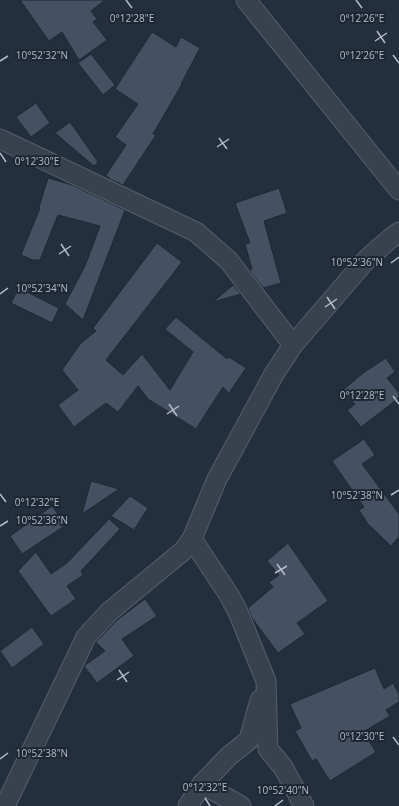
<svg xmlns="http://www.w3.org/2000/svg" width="399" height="806" font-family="'Open Sans',sans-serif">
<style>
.building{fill:#455162;stroke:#1f2835}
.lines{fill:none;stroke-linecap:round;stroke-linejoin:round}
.street-casing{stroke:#565f6c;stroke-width:21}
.street{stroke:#38414e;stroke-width:19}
.ticks{fill:none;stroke:#b4bcc9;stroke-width:1.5}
.ticks-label{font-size:10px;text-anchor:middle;fill:#b4bcc9;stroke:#1d2633;stroke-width:4;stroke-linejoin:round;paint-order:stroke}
</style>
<rect width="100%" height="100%" fill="#242f3e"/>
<g class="building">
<path d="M 20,0 L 105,0 L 91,11 L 97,19 L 93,22 L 107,40 L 79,60 L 62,32 L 49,41 Z"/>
<path d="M 152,32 L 176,47 L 181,37 L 200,48 L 181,84 L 182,84 L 153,134 L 156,135 L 123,185 L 110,179 L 106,175 L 126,145 L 115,137 L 138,104 L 115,89 Z"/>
<path d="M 91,54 L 115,85 L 103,95 L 78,63 Z"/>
<path d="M 36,103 L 50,123 L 31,137 L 16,117 Z"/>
<path d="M 70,122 L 98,162 L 94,166 L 55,133 Z"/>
<path d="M 48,178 L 72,185 L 125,210 L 83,320 L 65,304 L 85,266 L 100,226 L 58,215 L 40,260 L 33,260 L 21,255 L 40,208 L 39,207 Z"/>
<path d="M 279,188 L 287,213 L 264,221 L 281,283 L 263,288 L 250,271 L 252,269 L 245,244 L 250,243 L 235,203 Z"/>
<path d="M 157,243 L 182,262 L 106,360 L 123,375 L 142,354 L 170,390 L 193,352 L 165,329 L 176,317 L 227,359 L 229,357 L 246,368 L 229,393 L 223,387 L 196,429 L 148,399 L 138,386 L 118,412 L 106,403 L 74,427 L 58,405 L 78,390 L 62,370 L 81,343 L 96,331 L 93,328 Z"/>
<path d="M 233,285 L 241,294 L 213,302 Z"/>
<path d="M 19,288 L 59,308 L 52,323 L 11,303 Z"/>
<path d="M 386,358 L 395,372 L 387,378 L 399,393 L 399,398 L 361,427 L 347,410 L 355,404 L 343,390 L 363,373 Z"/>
<path d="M 364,439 L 375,455 L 362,464 L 399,514 L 399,537 L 391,546 L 368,524 L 359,510 L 364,507 L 332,461 Z"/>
<path d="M 91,481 L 119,489 L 82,514 Z"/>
<path d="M 130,496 L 148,508 L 134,530 L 111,516 Z"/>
<path d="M 52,506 L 66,525 L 22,554 L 10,536 Z"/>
<path d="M 109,519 L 120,529 L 81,571 L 83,575 L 67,586 L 76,599 L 51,616 L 18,571 L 36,552 L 51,574 L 67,563 Z"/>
<path d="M 288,543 L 328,601 L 297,623 L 305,634 L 278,653 L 252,618 L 248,608 L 273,587 L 269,582 L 279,575 L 267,561 Z"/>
<path d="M 145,599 L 157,616 L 122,639 L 134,656 L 97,683 L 84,666 L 105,651 L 96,642 L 117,620 Z"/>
<path d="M 32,627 L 44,644 L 12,668 L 0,651 Z"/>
<path d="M 375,668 L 384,689 L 393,683 L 399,694 L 399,702 L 386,710 L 390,716 L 363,732 L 376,752 L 330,781 L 316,759 L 312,761 L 295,731 L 301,728 L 290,704 Z"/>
</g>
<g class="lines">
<g class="street-casing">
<g id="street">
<path d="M 246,0 L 399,190"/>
<path d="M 0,139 L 196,232 L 229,261 L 293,345 L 274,374 L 217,479 L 192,539 L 229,595 L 238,612 L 266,681 L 268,749 L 283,767 L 304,806"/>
<path d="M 293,345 L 367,259 L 391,238 L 399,232"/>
<path d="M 202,784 L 241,806"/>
<path d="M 5,806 L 86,637 L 109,612 L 183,551 L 192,539"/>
<path d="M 188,806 L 202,784 L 229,756 L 249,740 L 260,700"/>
</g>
</g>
<use href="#street" class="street"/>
</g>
<path class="ticks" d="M 126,0 L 132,8M 356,0 L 362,8M 377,31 L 385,43M 375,41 L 387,33M 393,55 L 399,63M 0,61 L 8,56M 219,138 L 227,149M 217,147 L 229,139M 0,153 L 6,162M 61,244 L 69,256M 59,254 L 71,246M 391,263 L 399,257M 0,294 L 8,288M 327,297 L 335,309M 325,307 L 337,299M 393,396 L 399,404M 169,404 L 177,416M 167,414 L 179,406M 0,494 L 6,502M 391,495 L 399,490M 0,526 L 8,521M 277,564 L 285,575M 275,573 L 287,566M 119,670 L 127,682M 117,680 L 129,672M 393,737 L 399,745M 0,759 L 8,753M 205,798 L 210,806M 275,806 L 283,800"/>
<g class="ticks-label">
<text x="132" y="22">0°12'28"E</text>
<text x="362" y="22">0°12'26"E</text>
<text x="362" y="59">0°12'26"E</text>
<text x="42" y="59">10°52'32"N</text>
<text x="37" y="165">0°12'30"E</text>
<text x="357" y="266">10°52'36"N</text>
<text x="42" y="292">10°52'34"N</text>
<text x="362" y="399">0°12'28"E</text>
<text x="357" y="499">10°52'38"N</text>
<text x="37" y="506">0°12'32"E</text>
<text x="42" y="524">10°52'36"N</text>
<text x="362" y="740">0°12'30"E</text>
<text x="42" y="757">10°52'38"N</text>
<text x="205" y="791">0°12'32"E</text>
<text x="283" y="794">10°52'40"N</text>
</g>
</svg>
